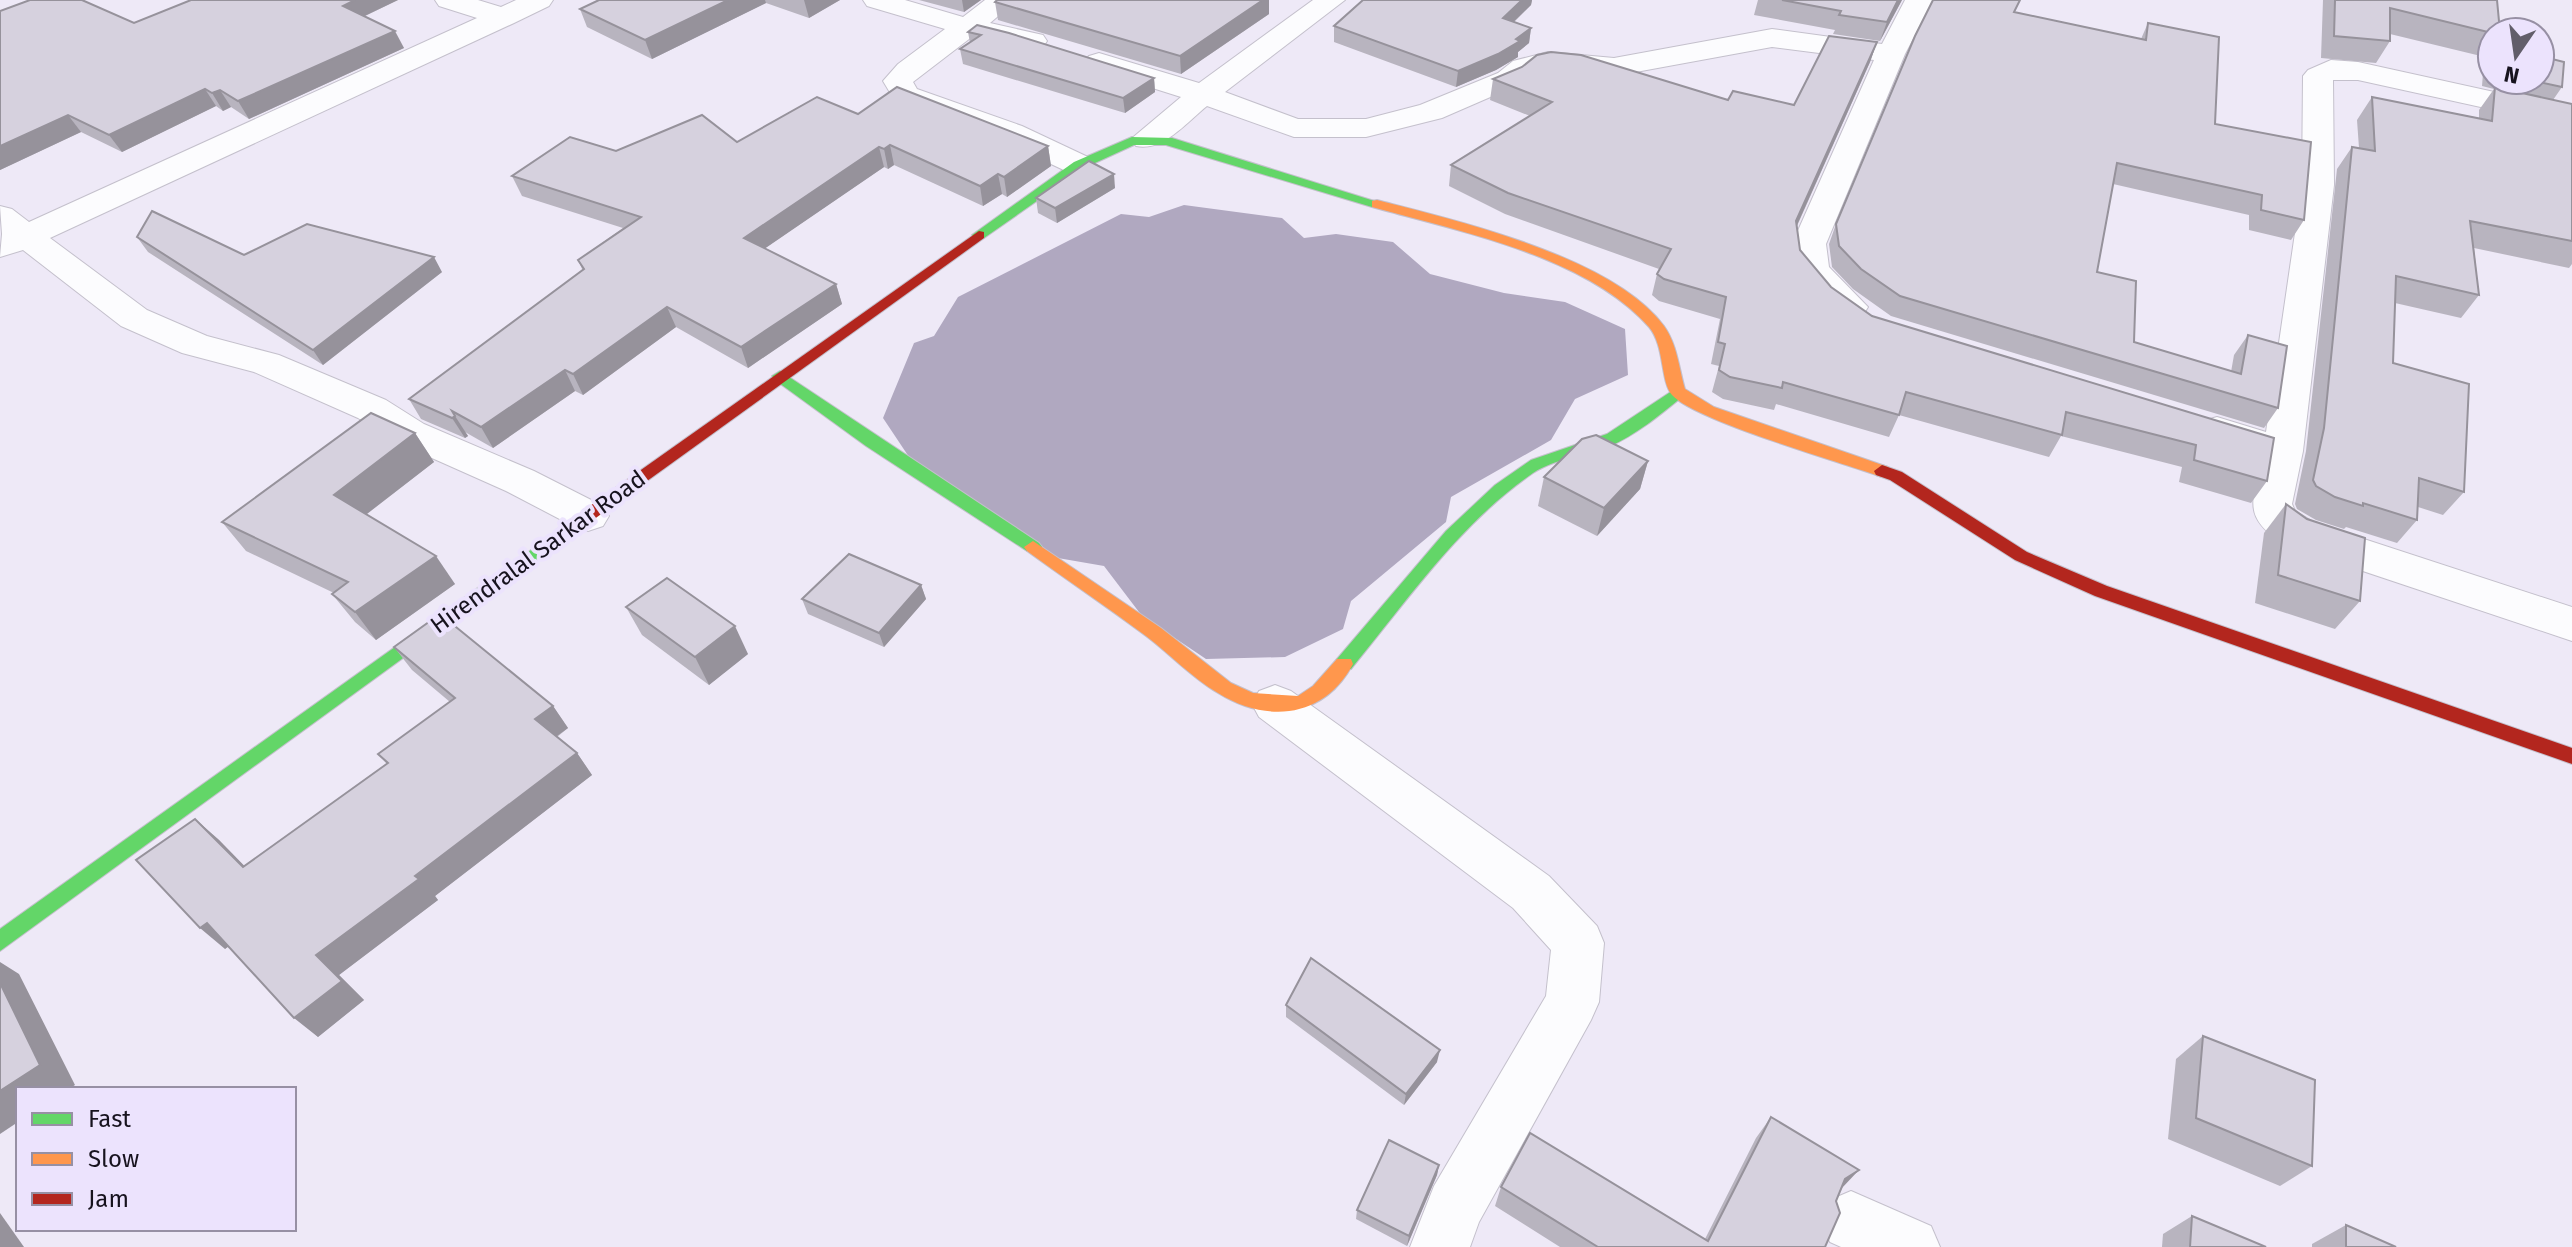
<svg xmlns="http://www.w3.org/2000/svg" width="2572" height="1247" font-family="'Fira Sans',sans-serif">
<style>
.water{fill:#b0a8c0}
.lines{fill:none;stroke-linecap:round;stroke-linejoin:round}
.street-casing{stroke:#c4c0cc;stroke-width:2}
.fast-casing{stroke:#c4c0cc;stroke-width:2}
.slow-casing{stroke:#c4c0cc;stroke-width:2}
.jam-casing{stroke:#c4c0cc;stroke-width:2}
.street{fill:#fcfcfe;fill-rule:evenodd}
.fast{fill:#63d668;fill-rule:evenodd}
.slow{fill:#ff974d;fill-rule:evenodd}
.jam{fill:#b3261e;fill-rule:evenodd}
.wall{fill:#b8b4bf}
.shaded-wall{fill:#96929b}
.building{fill:#d6d1de;stroke:#96929b;stroke-width:2}
.labels{text-anchor:middle;stroke-width:8;stroke-linejoin:round;paint-order:stroke}
.street-label{font-size:24px;fill:#17131e;stroke:#ece3fd}
</style>
<rect width="100%" height="100%" fill="#eee9f7"/>
<path class="water" d="M 1184,205 L 1282,218 L 1304,238 L 1336,234 L 1393,242 L 1430,274 L 1504,293 L 1565,302 L 1625,329 L 1628,375 L 1575,399 L 1551,440 L 1451,497 L 1446,522 L 1351,601 L 1343,629 L 1285,657 L 1206,659 L 1142,616 L 1104,566 L 1052,557 L 915,466 L 883,418 L 914,343 L 934,336 L 958,297 L 1121,214 L 1149,217 Z"/>
<g class="lines">
<g class="street-casing">
<g id="street">
<path d="M 435,0 L 478,0 L 501,7 L 516,0 L 553,0 L 549,6 L 514,23 L 50,238 L 147,310 L 207,336 L 279,355 L 386,400 L 424,424 L 534,471 L 603,506 L 609,516 L 603,526 L 588,531 L 573,526 L 506,491 L 396,442 L 358,418 L 254,372 L 182,353 L 121,326 L 23,250 L 0,257 L 2,234 L 0,206 L 12,209 L 29,222 L 477,18 L 439,6 Z"/>
<path d="M 863,0 L 905,0 L 963,17 L 985,0 L 1017,0 L 990,23 L 1043,35 L 1047,41 L 1043,47 L 1033,50 L 973,36 L 913,82 L 917,89 L 1022,126 L 1090,158 L 1095,165 L 1090,172 L 1079,175 L 1068,172 L 1000,140 L 895,101 L 883,81 L 898,64 L 945,29 L 867,6 Z"/>
<path d="M 1313,0 L 1345,0 L 1225,92 L 1298,119 L 1366,119 L 1420,105 L 1498,73 L 1513,61 L 1548,52 L 1614,58 L 1772,29 L 1882,44 L 1905,0 L 1933,0 L 1905,54 L 1826,244 L 1829,267 L 1868,307 L 1863,315 L 1850,318 L 1837,315 L 1800,277 L 1795,270 L 1792,244 L 1874,60 L 1772,47 L 1614,76 L 1548,70 L 1533,73 L 1518,85 L 1442,118 L 1366,137 L 1294,137 L 1207,106 C 1187,122 1163,152 1136,146 L 1131,139 L 1181,97 L 1089,68 L 1084,62 L 1089,56 L 1099,53 L 1199,83 Z"/>
<path d="M 2331,60 L 2358,62 L 2572,109 L 2572,127 L 2358,80 L 2333,80 L 2334,185 L 2303,451 L 2292,504 L 2295,511 L 2315,523 L 2572,607 L 2572,641 L 2285,545 C 2242,517 2252,503 2262,458 L 2203,439 L 2198,430 L 2203,421 L 2217,417 L 2266,432 L 2302,185 L 2303,76 L 2308,70 Z"/>
<path d="M 1275,685 L 1291,691 L 1549,876 L 1597,926 L 1604,943 L 1599,1002 L 1591,1020 L 1479,1222 L 1470,1247 L 1410,1247 L 1434,1186 L 1546,996 L 1551,950 L 1513,908 L 1259,717 L 1252,704 L 1259,691 Z"/>
<path d="M 1851,1191 L 1931,1226 L 1940,1247 L 1841,1247 L 1830,1242 L 1821,1221 L 1830,1200 Z"/>
</g>
</g>
<g class="fast-casing">
<g id="fast">
<path d="M 1132,137 L 1172,138 L 1384,204 L 1382,207 L 1372,207 L 1166,145 L 1134,145 L 1084,168 L 984,238 L 974,238 L 972,235 L 1074,162 Z"/>
<path d="M 780,371 L 1039,543 L 1042,547 L 1039,551 L 1027,551 L 866,446 L 775,380 L 772,376 Z"/>
<path d="M 1678,387 L 1683,388 L 1686,392 L 1683,396 C 1660,415 1636,435 1608,447 C 1583,457 1556,458 1533,473 C 1459,524 1407,601 1351,669 L 1337,669 L 1335,664 L 1337,659 L 1446,531 L 1495,485 L 1531,460 L 1607,434 Z"/>
<path d="M 562,528 L 571,534 L 568,538 L 0,951 L 0,929 Z"/>
</g>
</g>
<g class="slow-casing">
<g id="slow">
<path d="M 1377,200 C 1458,221 1613,257 1664,326 C 1677,344 1679,368 1685,389 L 1714,407 L 1888,467 L 1890,471 L 1882,477 L 1876,475 C 1837,461 1694,420 1672,395 C 1660,381 1665,346 1649,327 C 1586,256 1461,232 1372,207 L 1372,201 Z"/>
<path d="M 1033,541 L 1161,628 L 1231,683 L 1253,693 L 1298,696 L 1313,686 L 1337,659 L 1351,659 L 1353,664 C 1324,718 1268,724 1218,693 C 1192,678 1170,654 1146,636 C 1107,607 1067,580 1027,551 L 1024,547 Z"/>
</g>
</g>
<g class="jam-casing">
<g id="jam">
<path d="M 979,231 L 984,232 L 984,238 L 568,538 L 556,538 L 553,534 L 556,530 Z"/>
<path d="M 1882,465 L 1902,472 L 2027,552 L 2107,586 L 2572,748 L 2572,764 L 2095,596 L 2015,560 L 1890,480 L 1876,475 L 1874,471 Z"/>
</g>
</g>
<use href="#street" class="street"/>
<use href="#fast" class="fast"/>
<use href="#slow" class="slow"/>
<use href="#jam" class="jam"/>
</g>
<g class="wall">
<path d="M 191,0 L 398,0 L 365,16 L 404,48 L 249,119 L 231,107 L 223,111 L 216,106 L 122,152 L 81,132 L 0,170 L 0,11 L 134,23 Z"/>
<path d="M 599,0 L 840,0 L 809,18 L 766,3 L 652,59 L 587,27 L 580,9 Z"/>
<path d="M 919,0 L 981,0 L 964,12 Z"/>
<path d="M 997,0 L 1269,0 L 1269,14 L 1181,74 L 998,20 L 995,2 Z"/>
<path d="M 1363,0 L 1532,0 L 1531,5 L 1514,22 L 1531,28 L 1529,43 L 1518,52 L 1518,57 L 1496,70 L 1456,87 L 1334,42 L 1334,26 Z"/>
<path d="M 1758,0 L 1902,0 L 1880,41 L 1833,34 L 1835,30 L 1754,15 Z"/>
<path d="M 2323,0 L 2497,0 L 2492,32 L 2492,46 L 2485,57 L 2390,34 L 2390,41 L 2376,63 L 2321,58 Z"/>
<path d="M 2015,13 L 2141,39 L 2148,23 L 2215,124 L 2304,220 L 2291,240 L 2249,230 L 2249,215 L 2113,184 L 2097,272 L 2134,342 L 2231,372 L 2234,355 L 2248,335 L 2278,408 L 2264,428 L 1891,316 L 1853,289 L 1832,267 L 1829,244 L 1836,224 Z"/>
<path d="M 968,32 L 1154,78 L 1155,92 L 1125,113 L 963,64 L 960,49 L 970,43 Z"/>
<path d="M 1877,42 L 1870,62 L 1797,226 L 1800,250 L 1831,287 L 1872,316 L 2274,438 L 2267,481 L 2251,503 L 2179,482 L 2182,467 L 2061,436 L 2049,457 L 1899,415 L 1889,437 L 1776,404 L 1774,410 L 1723,399 L 1712,392 L 1719,366 L 1711,364 L 1720,319 L 1659,301 L 1652,295 L 1657,274 L 1659,269 L 1505,214 L 1449,186 L 1451,165 L 1530,116 L 1490,100 L 1493,79 L 1794,105 Z"/>
<path d="M 2492,49 L 2492,80 L 2540,80 L 2562,87 L 2553,100 L 2572,104 L 2572,264 L 2569,268 L 2474,248 L 2479,295 L 2461,318 L 2395,303 L 2393,363 L 2464,492 L 2443,515 L 2418,507 L 2417,520 L 2397,543 L 2346,527 L 2344,529 L 2316,520 L 2297,509 L 2295,504 L 2306,451 L 2337,169 L 2352,147 L 2359,148 L 2357,120 L 2372,97 L 2479,118 L 2479,110 L 2494,89 L 2482,86 L 2484,60 Z"/>
<path d="M 858,114 L 1048,146 L 1051,166 L 1007,197 L 1002,194 L 983,206 L 894,165 L 888,169 L 884,167 L 765,248 L 836,284 L 842,304 L 748,368 L 676,327 L 583,395 L 575,391 L 493,448 L 465,432 L 468,436 L 465,438 L 421,419 L 409,399 L 583,271 L 578,260 L 623,228 L 522,196 L 512,176 L 616,151 L 737,142 Z"/>
<path d="M 1115,188 L 1057,223 L 1038,213 L 1036,198 Z"/>
<path d="M 137,237 L 244,255 L 442,272 L 323,365 L 148,252 Z"/>
<path d="M 415,433 L 434,462 L 367,514 L 455,584 L 376,640 L 355,622 L 332,594 L 334,593 L 246,551 L 222,522 Z"/>
<path d="M 1648,461 L 1640,489 L 1597,536 L 1538,506 L 1544,477 Z"/>
<path d="M 2286,504 L 2360,601 L 2335,629 L 2255,603 L 2264,533 Z"/>
<path d="M 921,585 L 926,599 L 884,647 L 808,614 L 802,599 Z"/>
<path d="M 626,607 L 748,654 L 709,685 L 642,635 Z"/>
<path d="M 394,647 L 553,706 L 568,728 L 557,737 L 577,753 L 592,775 L 435,896 L 438,900 L 339,975 L 364,1000 L 318,1037 L 228,946 L 225,949 L 195,819 L 219,840 L 244,866 L 387,764 L 378,754 L 450,702 L 412,670 Z"/>
<path d="M 1286,1005 L 1437,1062 L 1404,1105 L 1286,1017 Z"/>
<path d="M 2203,1036 L 2312,1166 L 2280,1186 L 2168,1139 L 2176,1059 Z"/>
<path d="M 1771,1117 L 1840,1190 L 1836,1201 L 1825,1247 L 1560,1247 L 1495,1206 L 1501,1187 L 1705,1239 L 1756,1138 Z"/>
<path d="M 1439,1165 L 1437,1175 L 1407,1246 L 1356,1219 L 1357,1210 Z"/>
<path d="M 2192,1216 L 2266,1247 L 2162,1247 L 2163,1234 Z"/>
<path d="M 2346,1225 L 2396,1247 L 2312,1247 L 2312,1244 Z"/>
</g>
<g class="shaded-wall">
<path d="M 355,0 L 398,0 L 352,22 L 343,6 Z"/>
<path d="M 728,0 L 765,0 L 766,3 L 652,59 L 645,40 Z"/>
<path d="M 804,0 L 840,0 L 809,18 Z"/>
<path d="M 962,0 L 981,0 L 964,12 Z"/>
<path d="M 1263,0 L 1269,0 L 1269,14 L 1181,74 L 1180,56 Z"/>
<path d="M 1522,0 L 1532,0 L 1531,5 L 1501,34 L 1503,18 Z"/>
<path d="M 1898,0 L 1902,0 L 1880,41 L 1887,22 Z"/>
<path d="M 1531,28 L 1529,43 L 1518,52 L 1518,57 L 1496,70 L 1456,87 L 1458,71 L 1516,39 Z"/>
<path d="M 395,31 L 404,48 L 249,119 L 238,101 Z"/>
<path d="M 1877,42 L 1870,62 L 1789,243 L 1796,221 Z"/>
<path d="M 1154,78 L 1155,92 L 1125,113 L 1123,98 Z"/>
<path d="M 205,89 L 216,106 L 122,152 L 109,135 Z"/>
<path d="M 220,90 L 231,107 L 223,111 L 212,93 Z"/>
<path d="M 68,115 L 81,132 L 0,170 L 0,146 Z"/>
<path d="M 890,145 L 894,165 L 888,169 L 884,149 Z"/>
<path d="M 1048,146 L 1051,166 L 1007,197 L 1004,177 Z"/>
<path d="M 879,147 L 884,167 L 751,258 L 744,238 Z"/>
<path d="M 998,174 L 1002,194 L 983,206 L 980,186 Z"/>
<path d="M 1114,174 L 1115,188 L 1057,223 L 1055,208 Z"/>
<path d="M 434,257 L 442,272 L 323,365 L 313,350 Z"/>
<path d="M 836,284 L 842,304 L 748,368 L 741,347 Z"/>
<path d="M 667,307 L 676,327 L 583,395 L 573,374 Z"/>
<path d="M 565,370 L 575,391 L 493,448 L 481,427 Z"/>
<path d="M 455,416 L 468,436 L 465,438 L 452,418 Z"/>
<path d="M 415,433 L 434,462 L 355,523 L 334,495 Z"/>
<path d="M 1648,461 L 1640,489 L 1597,536 L 1604,508 Z"/>
<path d="M 436,556 L 455,584 L 376,640 L 355,612 Z"/>
<path d="M 921,585 L 926,599 L 884,647 L 879,633 Z"/>
<path d="M 735,626 L 748,654 L 709,685 L 695,657 Z"/>
<path d="M 553,706 L 568,728 L 550,741 L 535,719 Z"/>
<path d="M 577,753 L 592,775 L 435,896 L 438,900 L 339,975 L 364,1000 L 318,1037 L 294,1018 L 316,955 L 415,876 Z"/>
<path d="M 195,819 L 219,840 L 266,888 L 243,867 Z"/>
<path d="M 207,923 L 232,944 L 225,949 L 200,928 Z"/>
<path d="M 0,962 L 19,974 L 75,1085 L 69,1089 L 18,1089 L 18,1122 L 0,1134 Z"/>
<path d="M 1440,1050 L 1437,1062 L 1404,1105 L 1406,1094 Z"/>
<path d="M 1439,1165 L 1437,1175 L 1407,1246 L 1409,1236 Z"/>
<path d="M 1859,1170 L 1841,1189 L 1845,1179 Z"/>
<path d="M 0,1213 L 24,1247 L 0,1247 Z"/>
</g>
<g class="building">
<path d="M 30,0 L 82,0 L 134,23 L 191,0 L 355,0 L 343,6 L 395,31 L 238,101 L 220,90 L 212,93 L 205,89 L 109,135 L 68,115 L 0,146 L 0,11 Z"/>
<path d="M 599,0 L 728,0 L 645,40 L 580,9 Z"/>
<path d="M 997,0 L 1263,0 L 1180,56 L 995,2 Z"/>
<path d="M 1363,0 L 1522,0 L 1503,18 L 1531,28 L 1516,39 L 1520,41 L 1498,54 L 1458,71 L 1334,26 Z"/>
<path d="M 1782,0 L 1898,0 L 1887,22 L 1839,15 L 1841,11 Z"/>
<path d="M 1933,0 L 2020,0 L 2014,12 L 2146,40 L 2148,23 L 2219,37 L 2215,124 L 2311,142 L 2304,220 L 2261,210 L 2262,195 L 2117,163 L 2097,272 L 2136,281 L 2134,342 L 2241,374 L 2248,335 L 2287,346 L 2278,408 L 1900,296 L 1861,269 L 1839,246 L 1836,224 L 1915,36 Z"/>
<path d="M 2335,0 L 2497,0 L 2500,32 L 2492,33 L 2390,8 L 2390,41 L 2334,36 Z"/>
<path d="M 977,25 L 1009,33 L 1154,78 L 1123,98 L 960,49 L 981,35 L 968,32 Z"/>
<path d="M 1829,36 L 1877,42 L 1796,221 L 1800,250 L 1831,287 L 1872,316 L 2274,438 L 2267,481 L 2194,460 L 2196,445 L 2066,412 L 2062,435 L 1906,392 L 1899,415 L 1783,382 L 1782,388 L 1730,377 L 1719,370 L 1725,344 L 1718,342 L 1726,297 L 1664,279 L 1657,274 L 1671,249 L 1508,193 L 1451,165 L 1552,102 L 1493,79 L 1522,67 L 1537,55 L 1551,52 L 1581,55 L 1728,100 L 1733,91 L 1794,105 Z"/>
<path d="M 2540,56 L 2564,62 L 2562,87 L 2530,80 L 2540,80 Z"/>
<path d="M 897,87 L 1048,146 L 1004,177 L 998,174 L 980,186 L 890,145 L 884,149 L 879,147 L 744,238 L 836,284 L 741,347 L 667,307 L 573,374 L 565,370 L 481,427 L 452,411 L 455,416 L 452,418 L 409,399 L 584,269 L 578,260 L 641,217 L 512,176 L 570,137 L 616,151 L 702,115 L 737,142 L 817,97 L 858,114 Z"/>
<path d="M 2495,87 L 2572,104 L 2572,241 L 2470,221 L 2479,295 L 2396,276 L 2393,363 L 2469,384 L 2464,492 L 2419,478 L 2417,520 L 2363,503 L 2363,506 L 2335,497 L 2316,486 L 2313,480 L 2324,428 L 2352,147 L 2375,151 L 2372,97 L 2492,121 Z"/>
<path d="M 1089,161 L 1114,174 L 1055,208 L 1036,198 Z"/>
<path d="M 152,211 L 244,255 L 307,224 L 434,257 L 313,350 L 137,237 Z"/>
<path d="M 371,413 L 415,433 L 334,495 L 436,556 L 355,612 L 332,594 L 348,582 L 222,522 Z"/>
<path d="M 1596,435 L 1648,461 L 1604,508 L 1544,477 L 1582,439 Z"/>
<path d="M 2286,504 L 2307,519 L 2365,538 L 2360,601 L 2278,575 Z"/>
<path d="M 849,554 L 921,585 L 879,633 L 802,599 Z"/>
<path d="M 667,578 L 735,626 L 695,657 L 626,607 Z"/>
<path d="M 440,614 L 553,706 L 535,719 L 577,753 L 415,876 L 419,879 L 316,955 L 342,981 L 294,1018 L 207,923 L 200,928 L 136,860 L 195,819 L 243,867 L 388,763 L 378,754 L 455,698 L 394,647 Z"/>
<path d="M 1311,958 L 1440,1050 L 1406,1094 L 1286,1005 Z"/>
<path d="M 0,983 L 40,1065 L 0,1091 Z"/>
<path d="M 2203,1036 L 2315,1080 L 2312,1166 L 2196,1118 Z"/>
<path d="M 1771,1117 L 1859,1170 L 1845,1179 L 1836,1201 L 1840,1213 L 1825,1247 L 1598,1247 L 1501,1187 L 1530,1133 L 1708,1241 Z"/>
<path d="M 1389,1140 L 1439,1165 L 1409,1236 L 1357,1210 Z"/>
<path d="M 2192,1216 L 2266,1247 L 2190,1247 Z"/>
<path d="M 2346,1225 L 2396,1247 L 2346,1247 Z"/>
</g>
<g class="labels">
<g class="street-label">
<text transform="translate(538 552) rotate(-36)" y="8">Hirendralal Sarkar Road</text>
</g>
</g>
<rect x="16" y="1087" width="280" height="144" fill="#ece3fd" stroke="#9790a4" stroke-width="2"/>
<rect x="32" y="1113" width="40" height="12" fill="#63d668" stroke="#9790a4" stroke-width="2"/>
<text x="88" y="1127" font-size="24" fill="#17131e">Fast</text>
<rect x="32" y="1153" width="40" height="12" fill="#ff974d" stroke="#9790a4" stroke-width="2"/>
<text x="88" y="1167" font-size="24" fill="#17131e">Slow</text>
<rect x="32" y="1193" width="40" height="12" fill="#b3261e" stroke="#9790a4" stroke-width="2"/>
<text x="88" y="1207" font-size="24" fill="#17131e">Jam</text>
<g transform="translate(2516 56) rotate(193)"><circle r="38" fill="#ece3fd" stroke="#9790a4" stroke-width="2"/>
<path d="M0-6L14 30L0 20L-14 30Z" fill="#625e6a"/>
<text y="-12" font-size="22" font-weight="bold" text-anchor="middle" fill="#17131e">N</text>
</g>
</svg>
